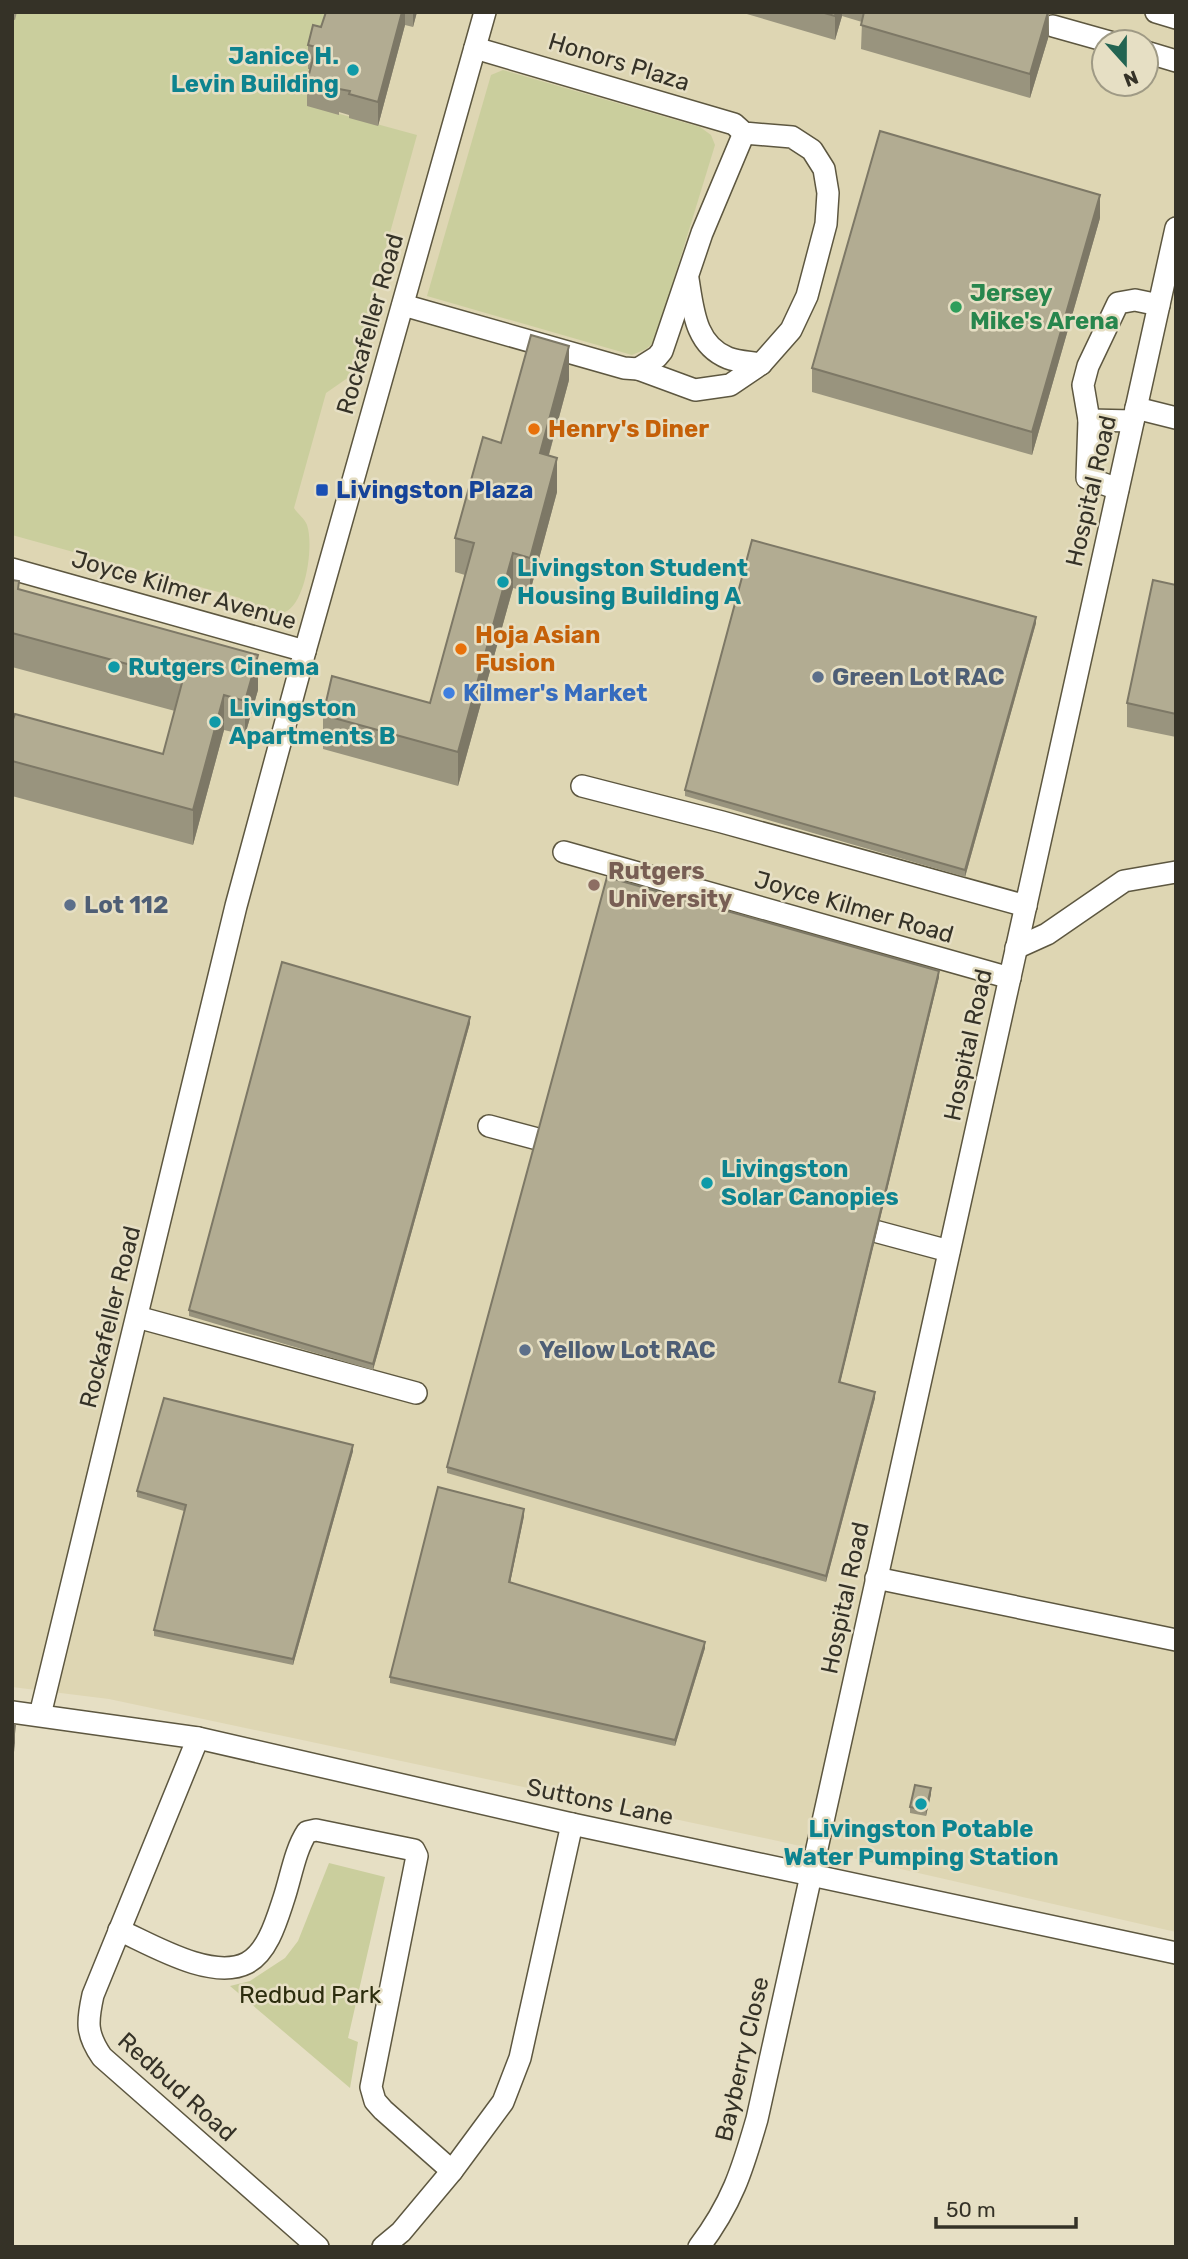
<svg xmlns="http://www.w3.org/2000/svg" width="1188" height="2259" font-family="Rubik,sans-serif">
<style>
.built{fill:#ded6b3;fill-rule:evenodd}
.green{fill:#cace9d}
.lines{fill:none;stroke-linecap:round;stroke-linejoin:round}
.minor-casing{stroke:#5d5740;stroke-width:24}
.minor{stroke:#fff;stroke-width:21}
.wall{fill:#99947e}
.shaded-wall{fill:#7d7866}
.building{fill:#b2ac92;stroke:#7d7866;stroke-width:2}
.culture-dot{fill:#0f9aa8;stroke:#e6dfc4;stroke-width:2.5}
.leisure-dot{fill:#2e9e5b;stroke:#e6dfc4;stroke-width:2.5}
.food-dot{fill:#e8710a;stroke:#e6dfc4;stroke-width:2.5}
.transit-dot{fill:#1a4fb4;stroke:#e6dfc4;stroke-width:2.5}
.service-dot{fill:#5c6f8a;stroke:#e6dfc4;stroke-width:2.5}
.shop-dot{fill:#3f7fe0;stroke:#e6dfc4;stroke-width:2.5}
.education-dot{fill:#8d6e63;stroke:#e6dfc4;stroke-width:2.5}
.labels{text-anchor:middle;stroke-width:5;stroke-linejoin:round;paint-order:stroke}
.culture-label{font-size:24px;font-weight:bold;fill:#0d838f;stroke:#e6dfc4;text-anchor:start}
.street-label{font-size:24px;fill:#353227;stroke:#e6dfc4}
.leisure-label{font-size:24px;font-weight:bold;fill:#27864d;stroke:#e6dfc4;text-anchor:start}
.food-label{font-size:24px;font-weight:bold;fill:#c56008;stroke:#e6dfc4;text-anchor:start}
.transit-label{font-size:24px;font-weight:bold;fill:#164399;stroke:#e6dfc4;text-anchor:start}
.service-label{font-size:24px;font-weight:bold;fill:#4e5e75;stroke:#e6dfc4;text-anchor:start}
.shop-label{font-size:24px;font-weight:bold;fill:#366cbe;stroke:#e6dfc4;text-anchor:start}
.education-label{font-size:24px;font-weight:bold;fill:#785e54;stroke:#e6dfc4;text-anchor:start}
.park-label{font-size:24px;fill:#2c2d0e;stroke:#e6dfc4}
</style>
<rect width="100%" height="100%" fill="#e6dfc4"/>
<path class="built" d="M 12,12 L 1176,12 L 1176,1932 L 778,1841 L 109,1699 L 12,1687 ZM 1104,42 L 1146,42 L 1146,84 L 1104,84 Z"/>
<g class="green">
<path d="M 17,12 L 332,12 L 307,105 L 417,135 L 367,316 L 372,335 L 359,370 L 326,393 L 294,508 C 297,513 305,519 307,525 C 314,545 306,603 285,612 C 271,617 261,613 247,610 L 240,598 L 12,535 L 12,19 L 15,19 Z"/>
<path d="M 503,70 L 700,127 L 711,135 L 715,145 L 655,341 L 646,349 L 632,355 L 427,296 L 491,75 Z"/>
<path d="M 329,1863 L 385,1877 L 348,2038 L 358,2042 L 350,2088 L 230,1986 L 250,1981 L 285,1958 L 298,1941 Z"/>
</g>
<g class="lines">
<g class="minor-casing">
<g id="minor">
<path d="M 1156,12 L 1176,18"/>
<path d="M 1053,26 L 1110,42"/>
<path d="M 1146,52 L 1176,61"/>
<path d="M 688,279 C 693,309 695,345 728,358 C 738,362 750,362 761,364"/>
<path d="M 403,305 L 624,368 L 638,369 L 695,390 L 730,385 L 761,364 L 791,330 L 807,296 L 826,224 L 828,193 L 824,169 L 812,150 L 792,137 L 744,133 L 734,124 L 475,48"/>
<path d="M 638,369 L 657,357 L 662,351 L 702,233 L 744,133"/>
<path d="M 1136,408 L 1176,418"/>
<path d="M 1089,420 L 1083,385 L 1088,366 L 1118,303 L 1135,300 L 1159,305"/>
<path d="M 1118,489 L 1087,478 L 1089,420 L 1133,421"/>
<path d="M 12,569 L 305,651"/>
<path d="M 582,786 L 722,822 L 1026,906"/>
<path d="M 564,852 L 1010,978"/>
<path d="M 1016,948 L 1047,934 L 1124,881 L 1176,872"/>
<path d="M 489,1126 L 564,1146"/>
<path d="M 852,1225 L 949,1251"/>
<path d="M 137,1317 L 416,1393"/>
<path d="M 876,1578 L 1176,1640"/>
<path d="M 12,1712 L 198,1738 L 572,1824 L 1176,1953"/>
<path d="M 40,1715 L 236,906 L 305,651 L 485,12"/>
<path d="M 198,1738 L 93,1995 C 87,2022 86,2034 102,2057 L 318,2247"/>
<path d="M 119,1930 C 152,1945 212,1981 247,1963 C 268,1952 277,1919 284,1898 C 291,1877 295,1850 307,1832 L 316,1830 L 414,1850 L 417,1856 L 371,2087 L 375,2101 L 383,2110 L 452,2171"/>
<path d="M 383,2247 L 401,2232 L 452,2171 L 503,2102 L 520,2058 L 572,1824"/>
<path d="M 699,2247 C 732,2203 742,2171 757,2119 L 1176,228"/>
</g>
</g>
<use href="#minor" class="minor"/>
</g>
<g class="wall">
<path d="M 12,12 L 17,12 L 15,20 L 12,19 Z"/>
<path d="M 326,12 L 417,12 L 413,27 L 405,25 L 378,126 L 349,118 L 349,115 L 339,112 L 339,115 L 307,106 L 307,82 L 310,69 L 308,69 L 308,45 L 321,27 Z"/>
<path d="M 740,12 L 1049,12 L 1049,35 L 1030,98 L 861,49 L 862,22 L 842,16 L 835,40 Z"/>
<path d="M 1100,218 L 1032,455 L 812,392 L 812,368 Z"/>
<path d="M 569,380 L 549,455 L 557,492 L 530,592 L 513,588 L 458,786 L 323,749 L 323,715 L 430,703 L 465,575 L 455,572 L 455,538 L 501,443 Z"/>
<path d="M 12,580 L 19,589 L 258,690 L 245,735 L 224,730 L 193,845 L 12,796 L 12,722 L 163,754 L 175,711 L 12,667 Z"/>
<path d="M 1176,585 L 1176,737 L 1127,727 L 1127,703 Z"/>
<path d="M 1036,623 L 965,877 L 685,796 L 685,790 Z"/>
<path d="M 939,977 L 840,1382 L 875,1398 L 826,1582 L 447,1473 L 447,1467 Z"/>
<path d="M 470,1023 L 373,1370 L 189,1316 L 189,1310 Z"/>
<path d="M 353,1451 L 293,1665 L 154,1636 L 154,1630 L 184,1511 L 137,1497 L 137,1491 Z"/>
<path d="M 524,1516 L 510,1583 L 705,1648 L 675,1746 L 390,1683 L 390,1677 Z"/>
<path d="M 931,1794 L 926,1816 L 910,1813 L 910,1807 Z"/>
</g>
<g class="shaded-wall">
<path d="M 402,12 L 405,12 L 405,25 L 378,126 L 378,102 Z"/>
<path d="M 413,12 L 417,12 L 413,27 Z"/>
<path d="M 836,12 L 842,12 L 842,16 L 835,40 L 835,16 Z"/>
<path d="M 1048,12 L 1049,35 L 1030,98 L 1030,74 Z"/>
<path d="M 1100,195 L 1100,218 L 1032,455 L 1032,432 Z"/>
<path d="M 569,346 L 569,380 L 540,487 L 540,453 Z"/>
<path d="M 557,458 L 557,492 L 530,592 L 530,558 Z"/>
<path d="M 513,553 L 513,588 L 458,786 L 458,752 Z"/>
<path d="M 1036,617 L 1036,623 L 965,877 L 965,870 Z"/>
<path d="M 258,655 L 258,690 L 245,735 L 245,701 Z"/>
<path d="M 224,695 L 224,730 L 193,845 L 193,810 Z"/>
<path d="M 939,971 L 939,977 L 839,1388 L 839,1382 Z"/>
<path d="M 470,1017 L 470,1023 L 373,1370 L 373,1364 Z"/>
<path d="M 875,1392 L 875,1398 L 826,1582 L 826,1576 Z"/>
<path d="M 353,1445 L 353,1451 L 293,1665 L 293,1659 Z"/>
<path d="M 524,1509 L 524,1516 L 509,1588 L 509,1582 Z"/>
<path d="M 705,1642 L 705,1648 L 675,1746 L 675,1740 Z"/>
<path d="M 15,1725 L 15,1743 L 12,1770 L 12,1752 Z"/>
<path d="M 931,1788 L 931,1794 L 926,1816 L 926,1810 Z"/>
</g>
<g class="building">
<path d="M 326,12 L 402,12 L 378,102 L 349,94 L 350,91 L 339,89 L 339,91 L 307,82 L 316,47 L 308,45 L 313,25 L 321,27 Z"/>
<path d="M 821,12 L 836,12 L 835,16 Z"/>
<path d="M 864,12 L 1048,12 L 1030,74 L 861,25 Z"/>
<path d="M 880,131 L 1100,195 L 1032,432 L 812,368 Z"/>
<path d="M 531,335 L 569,346 L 540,453 L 557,458 L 530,558 L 513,553 L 458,752 L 323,715 L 332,676 L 430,703 L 474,543 L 455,538 L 483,437 L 501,443 Z"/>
<path d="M 752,540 L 1036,617 L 965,870 L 685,790 Z"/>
<path d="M 12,580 L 19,581 L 18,589 L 258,655 L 245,701 L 224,695 L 193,810 L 12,761 L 12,722 L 15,714 L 163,754 L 183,679 L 12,633 Z"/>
<path d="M 1153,580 L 1176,585 L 1176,714 L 1127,703 Z"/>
<path d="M 607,877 L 939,971 L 839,1382 L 875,1392 L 826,1576 L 447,1467 Z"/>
<path d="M 282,962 L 470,1017 L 373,1364 L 189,1310 Z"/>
<path d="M 164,1398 L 353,1445 L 293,1659 L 154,1630 L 186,1505 L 137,1491 Z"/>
<path d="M 438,1487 L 524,1509 L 509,1582 L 705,1642 L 675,1740 L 390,1677 Z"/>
<path d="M 12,1724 L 15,1725 L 12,1752 Z"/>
<path d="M 915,1785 L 931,1788 L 926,1810 L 910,1807 Z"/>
</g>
<g class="culture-dot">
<circle cx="353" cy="70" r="7"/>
<circle cx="503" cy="582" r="7"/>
<circle cx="114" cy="667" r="7"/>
<circle cx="215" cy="722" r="7"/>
<circle cx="707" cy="1183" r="7"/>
<circle cx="921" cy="1804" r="7"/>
</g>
<circle class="leisure-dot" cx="956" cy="307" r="7"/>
<g class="food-dot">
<circle cx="534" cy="429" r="7"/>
<circle cx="461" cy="649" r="7"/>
</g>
<rect class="transit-dot" x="315" y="483" width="14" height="14" rx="3.5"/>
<g class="service-dot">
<circle cx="818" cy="677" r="7"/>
<circle cx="70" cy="905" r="7"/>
<circle cx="525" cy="1350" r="7"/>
</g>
<circle class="shop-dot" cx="449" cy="693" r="7"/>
<circle class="education-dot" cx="594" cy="885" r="7"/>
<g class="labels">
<g class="culture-label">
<text x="339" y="64" text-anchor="end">Janice H.<tspan x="339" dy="28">Levin Building</tspan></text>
<text x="517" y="576">Livingston Student<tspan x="517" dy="28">Housing Building A</tspan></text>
<text x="128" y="675">Rutgers Cinema</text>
<text x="229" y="716">Livingston<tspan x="229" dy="28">Apartments B</tspan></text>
<text x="721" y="1177">Livingston<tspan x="721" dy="28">Solar Canopies</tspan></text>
<text x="921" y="1837" text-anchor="middle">Livingston Potable<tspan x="921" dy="28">Water Pumping Station</tspan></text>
</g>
<g class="street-label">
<text transform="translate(619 62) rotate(17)" y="8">Honors Plaza</text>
<text transform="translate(370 324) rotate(-74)" y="8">Rockafeller Road</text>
<text transform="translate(1091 491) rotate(-77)" y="8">Hospital Road</text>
<text transform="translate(184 590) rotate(16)" y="8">Joyce Kilmer Avenue</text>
<text transform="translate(854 907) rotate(16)" y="8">Joyce Kilmer Road</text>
<text transform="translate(968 1045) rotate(-78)" y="8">Hospital Road</text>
<text transform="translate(110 1317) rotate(-76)" y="8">Rockafeller Road</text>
<text transform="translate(845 1598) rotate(-78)" y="8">Hospital Road</text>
<text transform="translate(600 1802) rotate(12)" y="8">Suttons Lane</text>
<text transform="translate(742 2059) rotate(-77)" y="8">Bayberry Close</text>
<text transform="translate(177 2087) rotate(42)" y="8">Redbud Road</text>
</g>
<g class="leisure-label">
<text x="970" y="301">Jersey<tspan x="970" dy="28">Mike's Arena</tspan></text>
</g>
<g class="food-label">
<text x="548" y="437">Henry's Diner</text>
<text x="475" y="643">Hoja Asian<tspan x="475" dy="28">Fusion</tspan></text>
</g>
<g class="transit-label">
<text x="336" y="498">Livingston Plaza</text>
</g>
<g class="service-label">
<text x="832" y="685">Green Lot RAC</text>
<text x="84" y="913">Lot 112</text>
<text x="539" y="1358">Yellow Lot RAC</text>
</g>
<g class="shop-label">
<text x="463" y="701">Kilmer's Market</text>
</g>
<g class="education-label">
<text x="608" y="879">Rutgers<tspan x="608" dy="28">University</tspan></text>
</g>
<g class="park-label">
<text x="310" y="2003">Redbud Park</text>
</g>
</g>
<rect width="1188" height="2259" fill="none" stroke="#353227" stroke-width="28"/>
<g transform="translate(1125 63) rotate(159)"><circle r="33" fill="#e6dfc4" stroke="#9f9a85" stroke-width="2"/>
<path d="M0-5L12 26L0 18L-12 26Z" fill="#236452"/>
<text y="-10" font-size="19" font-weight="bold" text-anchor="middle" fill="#353227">N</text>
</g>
<path d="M936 2217v10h140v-10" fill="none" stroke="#353227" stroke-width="3.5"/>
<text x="946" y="2217" font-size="21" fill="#353227" stroke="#e6dfc4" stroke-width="5" paint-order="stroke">50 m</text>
</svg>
